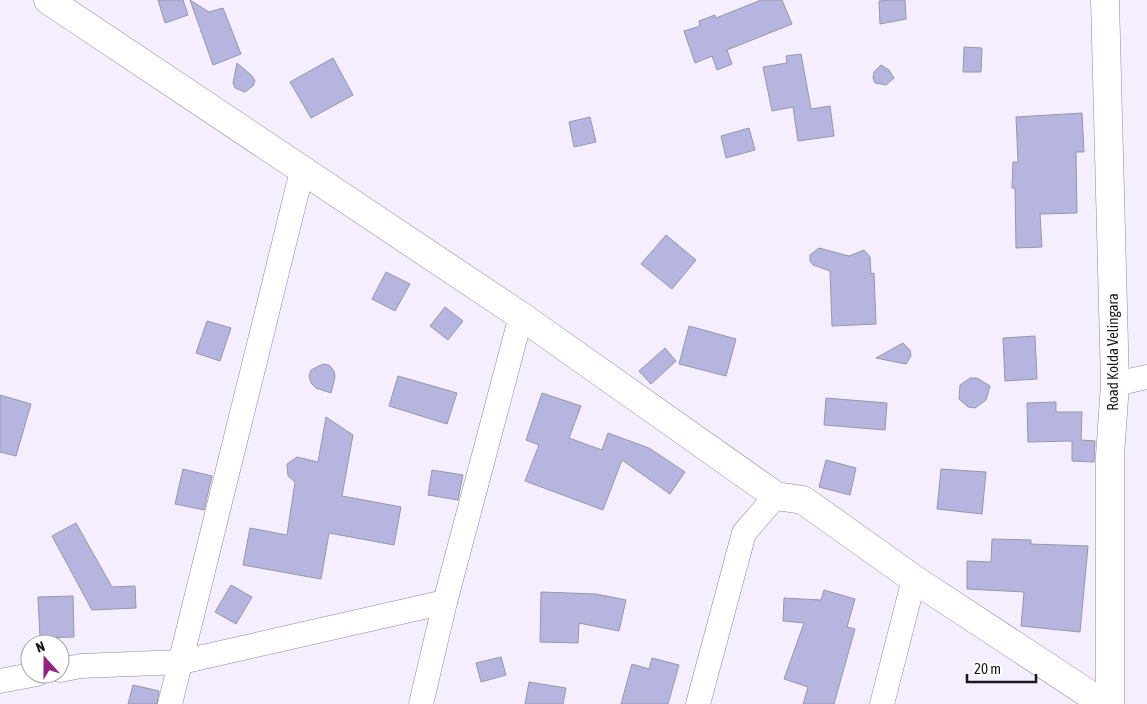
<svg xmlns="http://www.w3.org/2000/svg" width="1147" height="704" font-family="'Asap Condensed',sans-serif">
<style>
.building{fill:#b6b5e0;stroke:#9797a9}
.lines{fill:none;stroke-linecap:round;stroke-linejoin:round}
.minor-casing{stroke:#8d8798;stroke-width:25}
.major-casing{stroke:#8d8798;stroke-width:29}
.minor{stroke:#fff;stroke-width:24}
.major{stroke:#fff;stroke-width:28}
.labels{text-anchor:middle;stroke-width:4;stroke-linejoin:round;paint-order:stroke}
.street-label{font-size:15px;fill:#1b191f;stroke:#fff}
</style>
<rect width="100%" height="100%" fill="#f4eefe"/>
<g class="building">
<path d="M 158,0 L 183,0 L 188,15 L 165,23 Z"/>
<path d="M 190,0 L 209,12 L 223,8 L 241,54 L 213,65 Z"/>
<path d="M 761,0 L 782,0 L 792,24 L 727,50 L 732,64 L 717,70 L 712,56 L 695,63 L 684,31 L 700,26 L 699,21 L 715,15 L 716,18 Z"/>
<path d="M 891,0 L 905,0 L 906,19 L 880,24 L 879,1 Z"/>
<path d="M 964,47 L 982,48 L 981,72 L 963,72 Z"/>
<path d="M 801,54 L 811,109 L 830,106 L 834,136 L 798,141 L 793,107 L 772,111 L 763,67 L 787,63 L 786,56 Z"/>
<path d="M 333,58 L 353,95 L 311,118 L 290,82 Z"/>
<path d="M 237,63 L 252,76 L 255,81 L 253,86 L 245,92 L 235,88 L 233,83 Z"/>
<path d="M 881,65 L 889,70 L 894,78 L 886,85 L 875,83 L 873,78 L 874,72 Z"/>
<path d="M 1082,113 L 1084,152 L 1076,152 L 1077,213 L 1040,214 L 1042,247 L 1016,248 L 1015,188 L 1012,188 L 1013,162 L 1018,162 L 1016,117 Z"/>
<path d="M 590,117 L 596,142 L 574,147 L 569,122 Z"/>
<path d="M 749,128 L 755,150 L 726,158 L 721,136 Z"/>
<path d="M 666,235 L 696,260 L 672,289 L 641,264 Z"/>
<path d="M 819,248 L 849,256 L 864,250 L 870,257 L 871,274 L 874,273 L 876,324 L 832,326 L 830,271 L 813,265 L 810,261 L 810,255 Z"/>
<path d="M 386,272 L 410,284 L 395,311 L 372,299 Z"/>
<path d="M 445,307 L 463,321 L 448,340 L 430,326 Z"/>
<path d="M 207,321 L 231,328 L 220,361 L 196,353 Z"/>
<path d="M 689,326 L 736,339 L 726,376 L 679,364 Z"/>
<path d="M 1035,336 L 1037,379 L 1005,381 L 1003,338 Z"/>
<path d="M 903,343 L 910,350 L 911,356 L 906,364 L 876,358 Z"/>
<path d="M 665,348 L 676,361 L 651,384 L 639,371 Z"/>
<path d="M 323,364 L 329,365 L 334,371 L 335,377 L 331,393 L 316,388 L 311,383 L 309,376 L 311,370 Z"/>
<path d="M 398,376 L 457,393 L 447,424 L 389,406 Z"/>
<path d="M 970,378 L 977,378 L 990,386 L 986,400 L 975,408 L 968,407 L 959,399 L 960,385 Z"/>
<path d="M 542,393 L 581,406 L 569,438 L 602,450 L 608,433 L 649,448 L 685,472 L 670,494 L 622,460 L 603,510 L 525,481 L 539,445 L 526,440 Z"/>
<path d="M 0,395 L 31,404 L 16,456 L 0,452 Z"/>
<path d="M 826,398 L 887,403 L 885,430 L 824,425 Z"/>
<path d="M 1056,402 L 1056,412 L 1082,412 L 1081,440 L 1095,441 L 1094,462 L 1072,461 L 1072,441 L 1028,442 L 1027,403 Z"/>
<path d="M 326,417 L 353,435 L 342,496 L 401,507 L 394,545 L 329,533 L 321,579 L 243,565 L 250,528 L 287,535 L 295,482 L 288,476 L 287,464 L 297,457 L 318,462 Z"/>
<path d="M 826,460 L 856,468 L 850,495 L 819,487 Z"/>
<path d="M 183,469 L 212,476 L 204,510 L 175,504 Z"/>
<path d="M 941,469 L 986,472 L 982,514 L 937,509 Z"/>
<path d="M 432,470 L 463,475 L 458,500 L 428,495 Z"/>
<path d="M 76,523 L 112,587 L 135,586 L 136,608 L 92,610 L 52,536 Z"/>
<path d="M 992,539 L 1031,540 L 1031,544 L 1088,546 L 1080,632 L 1021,626 L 1024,592 L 967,589 L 967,561 L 991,562 Z"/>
<path d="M 231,585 L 252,597 L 236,624 L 215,612 Z"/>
<path d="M 824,590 L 855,599 L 847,627 L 855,629 L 834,704 L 803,704 L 808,687 L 784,679 L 804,623 L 783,621 L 784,598 L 821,600 Z"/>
<path d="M 541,592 L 596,594 L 626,600 L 619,631 L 579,623 L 578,643 L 540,642 Z"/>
<path d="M 73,596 L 74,637 L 40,638 L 38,597 Z"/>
<path d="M 501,657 L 506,675 L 481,682 L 476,663 Z"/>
<path d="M 652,658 L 679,665 L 668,704 L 621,704 L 632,664 L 649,669 Z"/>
<path d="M 529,682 L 566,688 L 563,704 L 525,704 Z"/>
<path d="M 133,685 L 159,691 L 157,704 L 128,704 Z"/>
</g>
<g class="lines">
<g class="minor-casing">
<g id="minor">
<path d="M 1115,384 L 1147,377"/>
<path d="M 60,670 L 81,666 L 181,662 L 445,602"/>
<path d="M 0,681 L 37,674"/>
<path d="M 170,704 L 302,171"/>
<path d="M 421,704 L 445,602 L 521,316"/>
<path d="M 698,704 L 744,533 L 776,496"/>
<path d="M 882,704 L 914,579"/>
</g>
</g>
<g class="major-casing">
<g id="major">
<path d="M 48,0 L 521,316 L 776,496 L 803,500 L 914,579 L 1104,704"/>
<path d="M 1105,0 L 1115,384 L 1110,456 L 1110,704"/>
</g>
</g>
<use href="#minor" class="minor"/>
<use href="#major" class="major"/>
</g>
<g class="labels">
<g class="street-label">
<text transform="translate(1113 352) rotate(-90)" y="5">Road Kolda Velingara</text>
</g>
</g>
<g transform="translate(45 659) rotate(339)"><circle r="24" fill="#ffffff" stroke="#a4a3a5"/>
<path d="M0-4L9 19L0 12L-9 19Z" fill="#932383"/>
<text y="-8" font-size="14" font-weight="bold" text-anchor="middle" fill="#1b191f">N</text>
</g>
<path d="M967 674v8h69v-8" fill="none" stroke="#1b191f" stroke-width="2.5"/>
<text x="974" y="674" font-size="15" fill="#1b191f" stroke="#ffffff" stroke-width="4" paint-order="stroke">20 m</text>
</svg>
